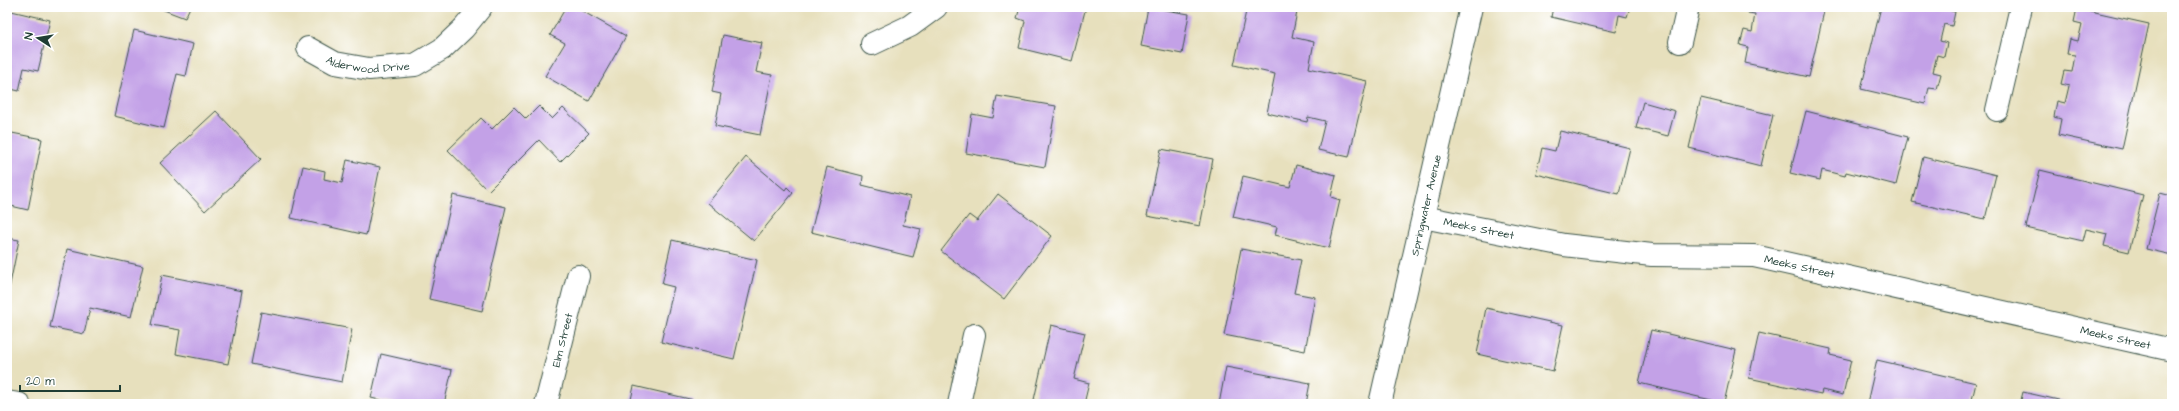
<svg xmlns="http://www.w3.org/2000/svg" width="2179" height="411" font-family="'Architects Daughter',sans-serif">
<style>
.building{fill:#c3a1e7}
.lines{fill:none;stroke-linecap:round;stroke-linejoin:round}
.minor-casing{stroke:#3d5549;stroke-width:24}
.minor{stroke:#fff;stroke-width:22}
.labels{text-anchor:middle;stroke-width:3;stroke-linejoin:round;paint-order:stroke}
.street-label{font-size:11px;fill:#1f3d34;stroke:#fff}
</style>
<rect width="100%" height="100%" fill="#fff"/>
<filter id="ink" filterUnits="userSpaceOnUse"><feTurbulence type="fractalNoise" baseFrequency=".025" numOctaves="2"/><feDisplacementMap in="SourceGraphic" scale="8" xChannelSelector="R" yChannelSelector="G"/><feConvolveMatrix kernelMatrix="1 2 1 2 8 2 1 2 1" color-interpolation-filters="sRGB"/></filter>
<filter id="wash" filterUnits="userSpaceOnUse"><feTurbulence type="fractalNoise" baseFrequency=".012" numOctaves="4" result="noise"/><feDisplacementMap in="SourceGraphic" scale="16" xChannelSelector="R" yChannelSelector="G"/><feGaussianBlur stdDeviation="0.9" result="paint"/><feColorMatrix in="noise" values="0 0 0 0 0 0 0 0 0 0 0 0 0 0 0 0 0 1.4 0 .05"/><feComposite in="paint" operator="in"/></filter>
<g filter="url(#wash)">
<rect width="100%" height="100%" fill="#e7e0bd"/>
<g id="blocks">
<g class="building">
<path d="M 156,7 L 190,7 L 185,18 Z"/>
<path d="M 566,7 L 575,7 L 626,36 L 589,101 L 545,76 L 565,43 L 550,35 Z"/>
<path d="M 1020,7 L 1086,7 L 1072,61 L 1019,48 L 1025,21 L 1017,18 Z"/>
<path d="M 1148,7 L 1189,14 L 1182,54 L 1141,46 Z"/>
<path d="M 1247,7 L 1298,7 L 1292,37 L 1314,42 L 1309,68 L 1367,81 L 1349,157 L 1318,150 L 1325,121 L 1308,117 L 1307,122 L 1267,113 L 1275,74 L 1234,65 Z"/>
<path d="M 1553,7 L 1630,7 L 1627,17 L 1619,15 L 1616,32 L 1551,17 Z"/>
<path d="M 1749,7 L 1825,7 L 1809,77 L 1745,63 L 1748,47 L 1740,45 L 1744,30 L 1752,32 L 1755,14 L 1748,13 Z"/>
<path d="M 1881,7 L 1948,7 L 1948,10 L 1955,12 L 1952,26 L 1944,24 L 1940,41 L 1947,43 L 1944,57 L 1937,55 L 1933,72 L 1941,74 L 1937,89 L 1929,88 L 1925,104 L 1861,89 Z"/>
<path d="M 2077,8 L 2149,24 L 2122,149 L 2058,135 L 2061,119 L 2054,117 L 2057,101 L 2065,103 L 2069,86 L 2061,84 L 2064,71 L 2072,72 L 2075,55 L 2067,54 L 2070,39 L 2078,41 L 2082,24 L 2074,22 Z"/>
<path d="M 7,10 L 50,20 L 38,71 L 24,68 L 19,91 L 7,88 Z"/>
<path d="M 134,30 L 193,44 L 186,76 L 177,74 L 164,128 L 114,116 Z"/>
<path d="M 723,35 L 762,43 L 756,72 L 772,75 L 760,135 L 715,126 L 721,94 L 712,92 Z"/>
<path d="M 997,96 L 1056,106 L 1045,167 L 966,153 L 972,114 L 993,118 Z"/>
<path d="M 1701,98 L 1773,115 L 1761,166 L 1689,148 Z"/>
<path d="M 1643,102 L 1675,111 L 1668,136 L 1636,128 Z"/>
<path d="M 539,106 L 552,119 L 563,108 L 589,133 L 560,162 L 539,140 L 488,191 L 448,150 L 481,118 L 492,129 L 514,107 L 526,119 Z"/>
<path d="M 216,111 L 261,159 L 205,211 L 160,163 Z"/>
<path d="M 1806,111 L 1908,137 L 1896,185 L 1846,172 L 1845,176 L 1822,170 L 1820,180 L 1790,173 Z"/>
<path d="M 1560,131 L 1630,148 L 1619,194 L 1536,174 L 1542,148 L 1555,151 Z"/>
<path d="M 7,132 L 42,139 L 28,210 L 7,205 Z"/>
<path d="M 1161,149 L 1213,159 L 1200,226 L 1147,216 Z"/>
<path d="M 746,157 L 785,190 L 787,187 L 793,193 L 754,241 L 708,203 Z"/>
<path d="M 1923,157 L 1996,175 L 1985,219 L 1912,202 Z"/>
<path d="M 347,160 L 380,167 L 366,235 L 291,218 L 303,166 L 325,171 L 324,179 L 342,183 Z"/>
<path d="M 1296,165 L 1336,175 L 1331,197 L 1340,200 L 1329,248 L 1275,235 L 1277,227 L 1233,217 L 1243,176 L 1290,187 Z"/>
<path d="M 827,167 L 863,176 L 862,185 L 910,197 L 903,225 L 921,229 L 913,257 L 811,232 Z"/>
<path d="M 2040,170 L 2143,195 L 2129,252 L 2104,246 L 2107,234 L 2086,229 L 2083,241 L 2026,228 Z"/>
<path d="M 2160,193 L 2172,196 L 2172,255 L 2146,249 Z"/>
<path d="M 998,194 L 1052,236 L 1004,299 L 941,251 L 969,215 L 977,221 Z"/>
<path d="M 453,195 L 506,207 L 482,311 L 429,299 Z"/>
<path d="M 7,238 L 19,240 L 8,294 L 7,294 Z"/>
<path d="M 672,240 L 757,260 L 734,359 L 661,342 L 674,287 L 662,284 Z"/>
<path d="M 67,249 L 143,266 L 131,317 L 90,308 L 84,334 L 50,327 Z"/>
<path d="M 1241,249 L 1301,260 L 1294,293 L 1315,297 L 1305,351 L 1224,335 Z"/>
<path d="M 162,275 L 242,291 L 228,364 L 176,354 L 180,330 L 152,325 Z"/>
<path d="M 1486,308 L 1563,325 L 1553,371 L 1477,354 Z"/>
<path d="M 261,312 L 352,329 L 342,382 L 251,364 Z"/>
<path d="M 1051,325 L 1085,333 L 1074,379 L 1089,383 L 1084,404 L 1033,404 Z"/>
<path d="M 1651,330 L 1736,350 L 1724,403 L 1639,383 Z"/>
<path d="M 1759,333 L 1831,349 L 1830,355 L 1851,360 L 1843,395 L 1822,390 L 1821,394 L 1749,378 Z"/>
<path d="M 381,354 L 452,370 L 444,404 L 398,404 L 371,398 Z"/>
<path d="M 1877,360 L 1976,383 L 1971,404 L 1867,403 Z"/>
<path d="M 1226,367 L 1310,383 L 1306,404 L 1219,404 Z"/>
<path d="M 634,386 L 694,400 L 693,404 L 630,404 Z"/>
<path d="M 2023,392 L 2072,403 L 2072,404 L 2020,404 Z"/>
</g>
</g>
</g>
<g filter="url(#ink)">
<use href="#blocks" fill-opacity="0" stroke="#3d5549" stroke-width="1"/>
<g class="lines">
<g class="minor-casing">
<g id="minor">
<path d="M 1680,42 L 1688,7"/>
<path d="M 872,44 L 910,26 L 936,7"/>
<path id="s1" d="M 308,48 L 335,63 L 369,69 L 415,65 L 442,49 L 464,28 L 481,7"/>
<path d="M 1997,110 L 2021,7"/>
<path id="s2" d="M 1423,217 L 1564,245 L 1652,255 L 1754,256 L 2172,350"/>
<path d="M 7,402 L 19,404"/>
<path id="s3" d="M 546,404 L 578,276"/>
<path d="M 959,404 L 974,335"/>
<path id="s4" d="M 1380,404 L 1471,7"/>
</g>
</g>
<use href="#minor" class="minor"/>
</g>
</g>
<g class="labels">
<g class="street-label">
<text dy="4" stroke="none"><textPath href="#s1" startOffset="64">Alderwood Drive</textPath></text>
<text dy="4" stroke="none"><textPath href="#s4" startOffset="204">Springwater Avenue</textPath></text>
<text dy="4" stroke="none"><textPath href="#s2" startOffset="57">Meeks Street</textPath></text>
<text dy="4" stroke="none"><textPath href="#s2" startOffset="381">Meeks Street</textPath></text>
<text dy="4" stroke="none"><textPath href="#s2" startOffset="705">Meeks Street</textPath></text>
<text dy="4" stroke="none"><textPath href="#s3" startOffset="66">Elm Street</textPath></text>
</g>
</g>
<rect width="2179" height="411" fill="none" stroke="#fff" stroke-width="24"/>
<g transform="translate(38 38) rotate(282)" stroke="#ffffff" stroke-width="3" paint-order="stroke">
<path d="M0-3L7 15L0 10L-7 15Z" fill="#1f3d34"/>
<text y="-6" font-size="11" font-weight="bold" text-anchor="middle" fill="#1f3d34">N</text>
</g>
<path d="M20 385v6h100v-6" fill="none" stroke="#1f3d34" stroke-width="2"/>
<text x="26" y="385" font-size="12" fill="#1f3d34" stroke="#ffffff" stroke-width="3" paint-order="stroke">20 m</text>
</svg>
